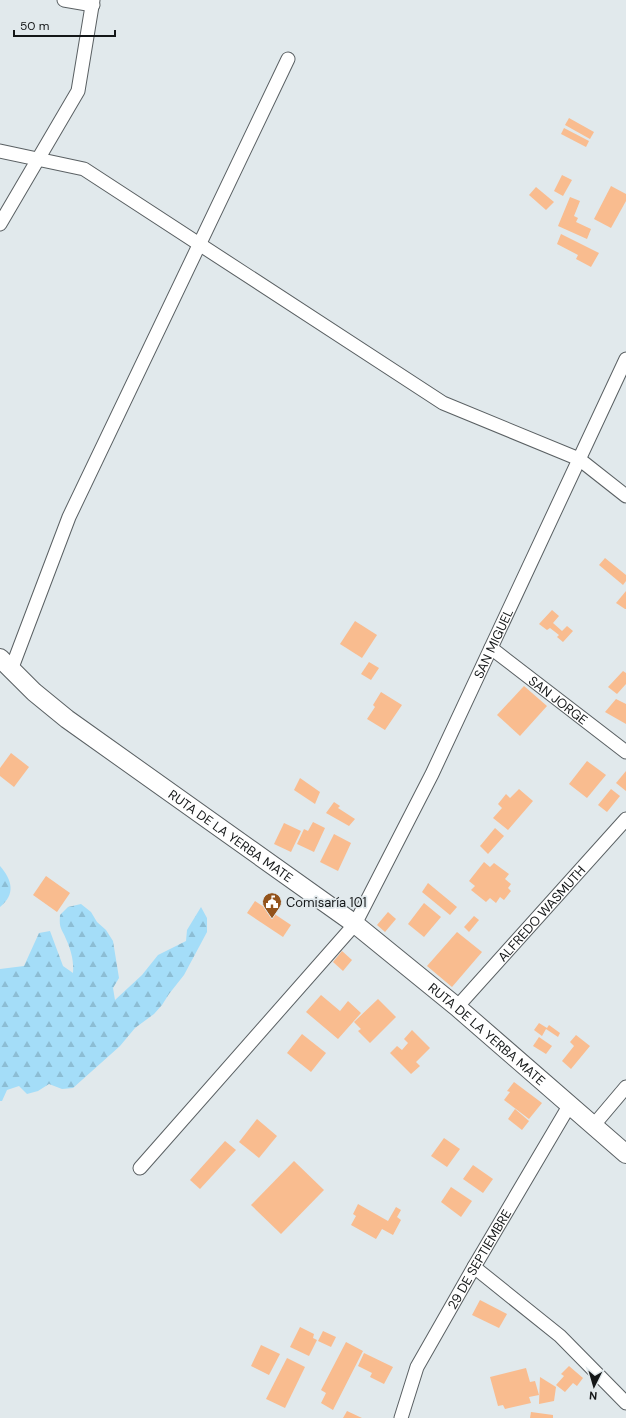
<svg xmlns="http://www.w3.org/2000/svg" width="626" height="1418" font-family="'DM Sans',sans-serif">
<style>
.forest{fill:url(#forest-firs)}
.building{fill:#f9bc8f}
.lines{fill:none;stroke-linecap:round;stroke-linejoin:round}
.street-casing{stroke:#5a6063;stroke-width:15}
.secondary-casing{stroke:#5a6063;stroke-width:20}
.street{stroke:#fff;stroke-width:13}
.secondary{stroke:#fff;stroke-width:18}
.labels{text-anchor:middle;stroke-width:3.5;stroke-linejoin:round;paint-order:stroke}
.street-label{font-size:13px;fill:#141718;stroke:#e1e9ec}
.poi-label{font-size:13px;fill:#141718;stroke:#e1e9ec;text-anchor:start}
</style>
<defs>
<pattern id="forest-firs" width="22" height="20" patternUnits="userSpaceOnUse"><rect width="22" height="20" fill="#a4ddf8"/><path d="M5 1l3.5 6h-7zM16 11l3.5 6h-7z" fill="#8cbdd4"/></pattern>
</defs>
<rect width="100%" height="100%" fill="#e1e9ec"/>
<g class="forest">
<path d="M 0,866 C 12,880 16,894 0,907 Z"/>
<path d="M 81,904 L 91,912 L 97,922 L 106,930 L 113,941 L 119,978 L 113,988 L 115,1000 L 142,975 L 158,955 L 186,941 L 187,930 L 201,907 L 207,918 L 207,932 L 184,975 L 169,994 L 162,1005 L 154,1014 L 135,1028 L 120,1046 L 73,1088 L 62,1089 L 49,1084 L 38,1091 L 27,1094 L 19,1086 L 7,1090 L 2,1101 L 0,1101 L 0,969 L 24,966 L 39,933 L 50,931 L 63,966 L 73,973 C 74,961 71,950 66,939 C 61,927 59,929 60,915 L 68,907 Z"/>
</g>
<g class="building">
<path d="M 569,118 L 594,132 L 590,139 L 565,125 Z"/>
<path d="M 564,128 L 589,141 L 586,147 L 561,134 Z"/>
<path d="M 562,175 L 572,180 L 563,196 L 554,191 Z"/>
<path d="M 611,186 L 626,194 L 626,201 L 611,228 L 594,219 Z"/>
<path d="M 536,187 L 554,202 L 546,210 L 529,195 Z"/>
<path d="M 570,197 L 580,201 L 574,216 L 578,218 L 576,222 L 591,229 L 587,239 L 558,226 Z"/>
<path d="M 561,234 L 599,253 L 591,267 L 576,259 L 578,255 L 557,244 Z"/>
<path d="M 605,558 L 626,575 L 626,581 L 623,585 L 599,565 Z"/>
<path d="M 626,591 L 626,609 L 625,609 L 616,603 Z"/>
<path d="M 552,610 L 559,616 L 553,623 L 562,631 L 567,626 L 573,631 L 563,642 L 557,637 L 559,635 L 550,628 L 547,630 L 539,624 Z"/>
<path d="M 355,621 L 377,635 L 362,658 L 340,644 Z"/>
<path d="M 369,662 L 379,668 L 371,680 L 361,674 Z"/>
<path d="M 623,671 L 626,673 L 626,684 L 617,694 L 608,687 Z"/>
<path d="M 524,686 L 547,706 L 520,736 L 497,715 Z"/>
<path d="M 381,692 L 402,705 L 385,730 L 367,719 L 375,707 L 373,705 Z"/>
<path d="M 616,699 L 626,704 L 626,724 L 605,712 Z"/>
<path d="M 11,753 L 29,767 L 14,787 L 0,776 L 0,768 Z"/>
<path d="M 587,761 L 606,775 L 587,798 L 569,784 Z"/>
<path d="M 626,771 L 626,791 L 616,783 Z"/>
<path d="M 300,778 L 320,792 L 315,804 L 294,790 Z"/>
<path d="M 519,789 L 533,801 L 508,830 L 493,818 L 502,808 L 498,804 L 506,794 L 510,798 Z"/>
<path d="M 611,789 L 620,796 L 607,812 L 598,805 Z"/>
<path d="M 334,802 L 340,806 L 338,808 L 355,819 L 349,826 L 326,813 Z"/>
<path d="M 313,822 L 325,828 L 314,852 L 297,844 L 304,829 L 308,831 Z"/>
<path d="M 284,823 L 301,831 L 291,852 L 274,844 Z"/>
<path d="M 495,828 L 504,836 L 488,854 L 480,846 Z"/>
<path d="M 334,834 L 351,843 L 338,871 L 320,862 Z"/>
<path d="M 484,862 L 490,867 L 494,863 L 509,874 L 505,879 L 511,884 L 508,888 L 511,891 L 504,900 L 500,897 L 496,903 L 490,898 L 486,902 L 471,890 L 475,886 L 469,881 Z"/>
<path d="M 46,876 L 70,893 L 57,912 L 33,895 Z"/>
<path d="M 428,883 L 457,907 L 450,915 L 422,892 Z"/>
<path d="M 255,901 L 291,925 L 283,937 L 247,913 Z"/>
<path d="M 424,903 L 441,917 L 424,937 L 408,924 Z"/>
<path d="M 388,912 L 396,919 L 385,932 L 377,925 Z"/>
<path d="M 474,916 L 479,920 L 469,932 L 464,927 Z"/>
<path d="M 457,932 L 482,952 L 452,987 L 427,966 Z"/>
<path d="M 342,951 L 352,960 L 343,971 L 333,962 Z"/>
<path d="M 321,995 L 340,1011 L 348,1001 L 361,1013 L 338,1039 L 306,1012 Z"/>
<path d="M 378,999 L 396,1017 L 370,1043 L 358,1031 L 361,1029 L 354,1022 Z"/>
<path d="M 539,1023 L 547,1028 L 549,1025 L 560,1033 L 558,1037 L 546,1029 L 542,1036 L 534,1030 Z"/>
<path d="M 412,1030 L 430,1048 L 416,1062 L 420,1066 L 411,1074 L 390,1053 L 397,1046 L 402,1050 L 408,1043 L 404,1039 Z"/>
<path d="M 302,1034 L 326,1053 L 311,1072 L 287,1053 Z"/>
<path d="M 576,1035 L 590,1046 L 571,1069 L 562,1061 L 574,1046 L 570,1042 Z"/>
<path d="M 539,1037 L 552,1046 L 546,1054 L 533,1046 Z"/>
<path d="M 514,1082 L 542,1103 L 529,1119 L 504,1100 L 510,1092 L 507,1091 Z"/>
<path d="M 515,1109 L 529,1121 L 522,1130 L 508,1119 Z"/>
<path d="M 257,1119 L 277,1136 L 259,1158 L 239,1142 Z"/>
<path d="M 444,1138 L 460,1149 L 447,1167 L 431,1156 Z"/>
<path d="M 225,1141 L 236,1150 L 200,1189 L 190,1180 Z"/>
<path d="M 294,1161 L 324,1190 L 281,1234 L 251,1205 Z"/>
<path d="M 473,1165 L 493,1179 L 483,1193 L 463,1179 Z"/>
<path d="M 451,1187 L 472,1201 L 461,1217 L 441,1202 Z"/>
<path d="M 358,1204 L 388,1221 L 396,1207 L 401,1210 L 397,1217 L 401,1220 L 393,1235 L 382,1229 L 376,1239 L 351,1225 L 356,1216 L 353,1214 Z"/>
<path d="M 480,1300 L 507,1314 L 499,1328 L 472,1315 Z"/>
<path d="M 300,1327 L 314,1334 L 313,1338 L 317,1340 L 309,1356 L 290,1347 Z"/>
<path d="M 323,1331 L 336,1337 L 331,1347 L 318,1341 Z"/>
<path d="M 346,1342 L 363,1351 L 333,1410 L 321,1403 L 326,1393 L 321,1390 Z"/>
<path d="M 261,1345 L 280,1354 L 269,1375 L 251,1366 Z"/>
<path d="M 364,1353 L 393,1367 L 384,1384 L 370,1377 L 372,1373 L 358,1366 Z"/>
<path d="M 287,1358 L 305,1367 L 285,1408 L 266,1399 Z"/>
<path d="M 569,1366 L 583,1378 L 577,1386 L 573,1383 L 565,1392 L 556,1385 L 564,1376 L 561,1374 Z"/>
<path d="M 526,1368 L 530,1382 L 535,1381 L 539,1395 L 529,1397 L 531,1403 L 505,1409 L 503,1405 L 498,1406 L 490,1377 Z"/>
<path d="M 540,1377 L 556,1387 L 554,1401 L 539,1404 Z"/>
<path d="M 347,1411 L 362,1418 L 343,1418 Z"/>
<path d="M 531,1412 L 553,1415 L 553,1418 L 530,1418 Z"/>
</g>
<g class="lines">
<g class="street-casing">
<g id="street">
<path d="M 64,0 L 93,5"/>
<path d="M 0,151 L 84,169 L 443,403 L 579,459 L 626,496"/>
<path d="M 0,224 L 78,91 L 93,0"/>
<path id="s1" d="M 491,648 L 626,752"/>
<path d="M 11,670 L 69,517 L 288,59"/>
<path id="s2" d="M 457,1007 L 626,819"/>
<path d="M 593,1126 L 626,1087"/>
<path id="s3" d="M 140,1168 L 355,924 L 432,774 L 626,359"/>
<path d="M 474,1267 L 560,1336 L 626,1403"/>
<path id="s4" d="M 401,1418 L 417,1367 L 474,1267 L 569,1106"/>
</g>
</g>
<g class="secondary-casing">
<g id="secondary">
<path id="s5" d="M 0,658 L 34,692 L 67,719 L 355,924 L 457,1007 L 626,1154"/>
</g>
</g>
<use href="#street" class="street"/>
<use href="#secondary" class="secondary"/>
</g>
<defs>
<g id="civic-pin" transform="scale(1)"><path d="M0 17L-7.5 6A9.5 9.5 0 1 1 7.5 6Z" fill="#93531b" stroke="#e1e9ec"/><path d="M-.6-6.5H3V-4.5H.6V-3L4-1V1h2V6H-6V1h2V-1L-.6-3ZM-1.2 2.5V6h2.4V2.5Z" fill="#fff"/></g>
</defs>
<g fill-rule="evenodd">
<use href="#civic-pin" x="272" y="902"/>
</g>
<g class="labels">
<g class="street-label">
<text dy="5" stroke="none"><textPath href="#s3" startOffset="638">SAN MIGUEL</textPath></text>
<text dy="5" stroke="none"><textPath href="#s1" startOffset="85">SAN JORGE</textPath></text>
<text dy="5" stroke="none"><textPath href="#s5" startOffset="292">RUTA DE LA YERBA MATE</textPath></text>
<text dy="5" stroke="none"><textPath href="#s2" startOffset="126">ALFREDO WASMUTH</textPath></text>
<text dy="5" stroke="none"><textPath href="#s5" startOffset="616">RUTA DE LA YERBA MATE</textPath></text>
<text dy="5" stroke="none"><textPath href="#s4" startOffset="178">29 DE SEPTIEMBRE</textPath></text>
</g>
<g class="poi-label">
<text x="286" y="907">Comisaría 101</text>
</g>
</g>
<g transform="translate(594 1386) rotate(185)" stroke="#e1e9ec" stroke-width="3" paint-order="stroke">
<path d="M0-3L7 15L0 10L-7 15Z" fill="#141718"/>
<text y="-6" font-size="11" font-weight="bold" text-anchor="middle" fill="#141718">N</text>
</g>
<path d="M14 30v6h101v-6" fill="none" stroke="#141718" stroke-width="2"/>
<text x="20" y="30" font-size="12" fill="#141718" stroke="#e1e9ec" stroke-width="3" paint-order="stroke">50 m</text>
</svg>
